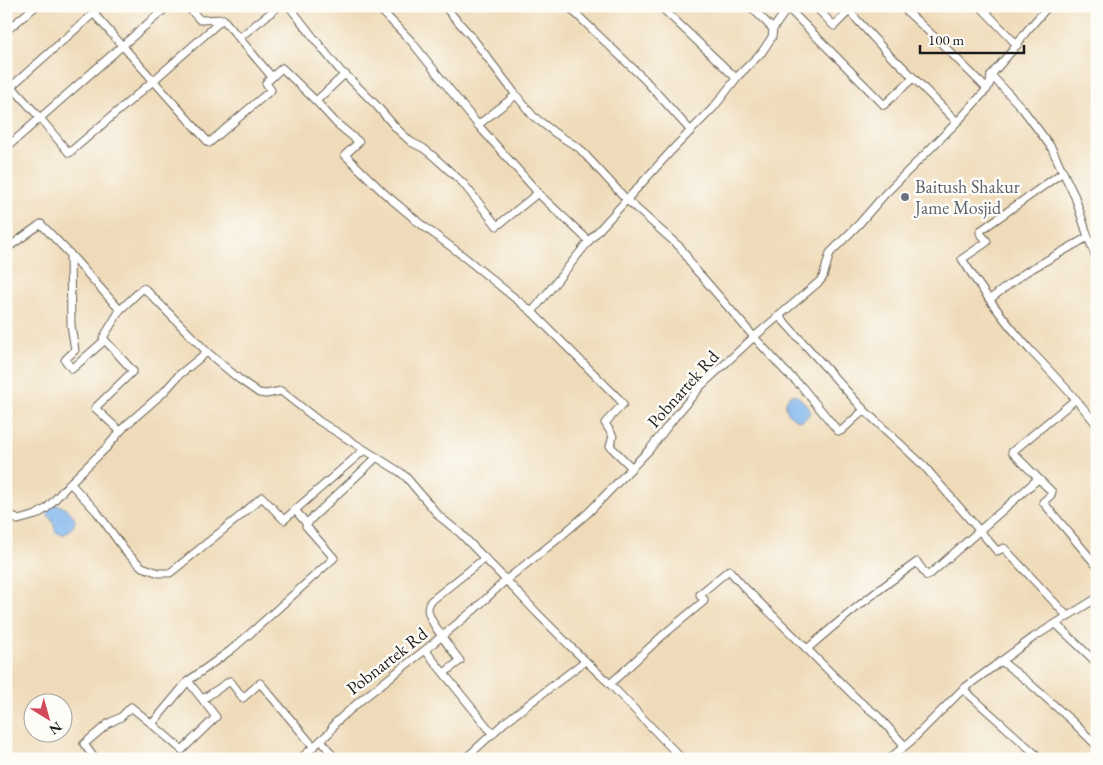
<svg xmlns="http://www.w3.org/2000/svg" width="1103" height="765" font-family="'EB Garamond',serif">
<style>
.water{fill:#7eb5ed;stroke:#4d6884}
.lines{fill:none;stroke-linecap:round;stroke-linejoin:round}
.minor-casing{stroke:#665f53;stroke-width:9}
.minor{stroke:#fff;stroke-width:7}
.worship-dot{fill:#6b7280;stroke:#fdfcf7;stroke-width:2}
.labels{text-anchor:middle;stroke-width:5;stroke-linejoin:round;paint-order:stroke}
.worship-label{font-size:18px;fill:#5b616d;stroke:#fdfcf7;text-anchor:start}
.street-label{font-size:18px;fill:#1c1c1c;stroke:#fdfcf7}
</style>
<rect width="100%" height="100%" fill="#fdfcf7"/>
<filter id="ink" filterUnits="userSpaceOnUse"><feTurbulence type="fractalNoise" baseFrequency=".02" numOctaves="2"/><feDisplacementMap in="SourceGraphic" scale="10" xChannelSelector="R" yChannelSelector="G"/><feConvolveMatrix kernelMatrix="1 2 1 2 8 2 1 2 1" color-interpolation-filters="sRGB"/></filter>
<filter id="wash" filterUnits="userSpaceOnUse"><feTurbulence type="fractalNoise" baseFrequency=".0096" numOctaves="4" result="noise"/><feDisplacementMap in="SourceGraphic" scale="20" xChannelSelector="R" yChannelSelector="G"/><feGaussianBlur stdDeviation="1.12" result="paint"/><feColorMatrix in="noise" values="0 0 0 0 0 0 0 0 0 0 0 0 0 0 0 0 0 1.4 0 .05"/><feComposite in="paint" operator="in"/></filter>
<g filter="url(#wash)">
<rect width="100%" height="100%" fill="#efdbb9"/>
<g class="water">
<path d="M 791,395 L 796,395 L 804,402 L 810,410 C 809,416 807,418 801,421 C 790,417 783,411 787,399 Z"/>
<path d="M 53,504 C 61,504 79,515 74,525 C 72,528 67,532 65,534 C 51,534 57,528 52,521 C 51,518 49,516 47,514 L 48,509 Z"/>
</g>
</g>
<g filter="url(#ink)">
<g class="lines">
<g class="minor-casing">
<g id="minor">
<path d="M 87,6 L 209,143 L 271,90 L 266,83 L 272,77"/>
<path d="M 187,6 L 200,20 L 223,19 L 272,77 L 282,68 L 316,101 L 336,123 L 359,142 L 345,155 L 385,194 L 416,220"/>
<path d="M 289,6 C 307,29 325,53 344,75"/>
<path d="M 377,6 L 411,41 L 478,125 L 542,197 L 589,241"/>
<path d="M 444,6 L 471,36 L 516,95"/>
<path d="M 568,6 L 645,80 L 691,131"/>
<path d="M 660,6 L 736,78"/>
<path d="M 750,6 L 773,29"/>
<path d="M 815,6 L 834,26 L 849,11 L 892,58 L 899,63 L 957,122"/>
<path d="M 901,6 L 941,43 L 987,89"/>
<path d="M 980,6 L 1017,45"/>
<path d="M 788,8 L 884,105 L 913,78"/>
<path d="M 6,31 L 36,6"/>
<path d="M 239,38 L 279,6"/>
<path d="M 991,75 L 1022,108 L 1051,147 L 1075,197 L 1088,237 L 1097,260"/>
<path d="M 6,80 L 40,118 L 69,153 L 153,81 L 223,19"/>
<path d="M 6,91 L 102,6"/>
<path d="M 316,101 L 345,74 L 376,105 L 397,129 L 411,142 L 423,148 L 432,155 L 463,183 L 497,226 L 538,193"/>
<path d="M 478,125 L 516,95 L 533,116 L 555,133 L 579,148 L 627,200 L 681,248 L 694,268 L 704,279 L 754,337"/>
<path d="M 6,148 L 122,46 L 168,6"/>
<path d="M 1063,172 L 980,231 L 980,233 L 987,241 L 987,242 L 962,259 C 982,291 1006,323 1031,351 C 1054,375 1077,399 1097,425"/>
<path d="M 6,199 L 8,202 L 6,204"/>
<path d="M 414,219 L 458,252 L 532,312 L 589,241 L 672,150 L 714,107 L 738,76 L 762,52 L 772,37 L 773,29 L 789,6"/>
<path d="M 6,249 L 38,226 L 41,224 L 70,254 L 120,310 L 141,290 L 143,288 L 145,289 L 207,352 L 239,379 L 259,393 L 266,394 L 281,391 L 319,421 L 400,472 L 406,477 L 440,517 L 460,533 L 506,580 L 537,613 L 576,652 L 610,684 L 682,759"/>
<path d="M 70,254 L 71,325 L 75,350 L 65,360 L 72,369 L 105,340"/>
<path d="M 990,299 L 1026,272 L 1088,237"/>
<path d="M 532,312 L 619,399 L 623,404 L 605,423 L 613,436 L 610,446 L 632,468"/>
<path d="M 779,316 L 864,410 L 924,466 L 997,551 L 1004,548 L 1068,617"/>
<path d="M 754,337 L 785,371 L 802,387 L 838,431 L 841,431 L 864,410"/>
<path d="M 207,352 L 179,375 L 164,392 L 125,426 L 106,448 L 70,483 L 97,512 L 126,552 L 142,567 L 159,573 L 170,573 L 239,517 L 262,497 L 284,520 L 295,510 L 307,524"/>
<path d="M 1076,399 L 1012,452 L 1052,492 L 1051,495 L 1043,502 L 1097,566"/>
<path d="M 120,431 L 95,408 L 133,371 L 103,338 L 120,310"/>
<path d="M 295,510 L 364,450"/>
<path d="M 6,512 L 18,520 L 36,515 L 47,508 L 70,483"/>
<path d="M 1056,624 L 1097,663"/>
<path d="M 425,650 L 493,734"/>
<path d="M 1001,661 L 1027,681 L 1072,721 L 1097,746"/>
<path d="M 444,673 L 460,661 C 452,650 428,621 428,609 C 428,605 429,604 431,601 L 485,558"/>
<path d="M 610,684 L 662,636 L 704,601 L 704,599 L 700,596 L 700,594 L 729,570 L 743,586 L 807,649"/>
<path d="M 963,689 L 1041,759"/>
<path d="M 203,699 L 230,681 L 243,698 L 260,683 L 313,746"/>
<path d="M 152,724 L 182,750 L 216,717 L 188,681"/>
<path d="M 321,740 L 335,759"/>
<path d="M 905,746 L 878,716 L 858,700 L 807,649 C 842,618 879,589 917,562 L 927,576 L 929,575 L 1038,479"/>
<path d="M 95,759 L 84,744 L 109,723 L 121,717 L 131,707 L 152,724 L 188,681 L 231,650 L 253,631 L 334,558 L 306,526 L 310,520 L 377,457"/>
<path d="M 300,759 L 330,732 L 335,723 L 360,701 L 425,650 L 475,609 L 506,580 L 554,542 L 589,512 L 650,449 L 674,418 L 701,386 L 754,337 L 820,281 L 823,277 L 830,253 L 859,224 L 885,194 L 960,119 L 987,89 L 990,83 L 991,75 L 1017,45 L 1025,33 L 1045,10 L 1049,6"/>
<path d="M 465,759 L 504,723 L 585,661"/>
<path d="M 889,759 L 911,741 L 963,689 L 1034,637 L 1097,598"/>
</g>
</g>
<use href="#minor" class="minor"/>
</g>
</g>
<circle class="worship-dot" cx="905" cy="197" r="5"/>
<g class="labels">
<g class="worship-label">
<text x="915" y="193">Baitush Shakur<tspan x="915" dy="21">Jame Mosjid</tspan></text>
</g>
<g class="street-label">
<text transform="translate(683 389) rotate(-48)" y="6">Pobnartek Rd</text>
<text transform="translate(387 661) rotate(-38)" y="6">Pobnartek Rd</text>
</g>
</g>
<rect width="1103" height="765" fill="none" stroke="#fdfcf7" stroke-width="25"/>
<g transform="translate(48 718) rotate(143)"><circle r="24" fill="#fdfcf7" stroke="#a3a29f"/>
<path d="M0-4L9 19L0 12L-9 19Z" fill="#d1495b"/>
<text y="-8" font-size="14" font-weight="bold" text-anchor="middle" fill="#1c1c1c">N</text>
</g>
<path d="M920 45v8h104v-8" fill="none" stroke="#1c1c1c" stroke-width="2.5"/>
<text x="928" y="45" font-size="15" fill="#1c1c1c" stroke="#fdfcf7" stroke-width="4" paint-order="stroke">100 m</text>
</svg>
